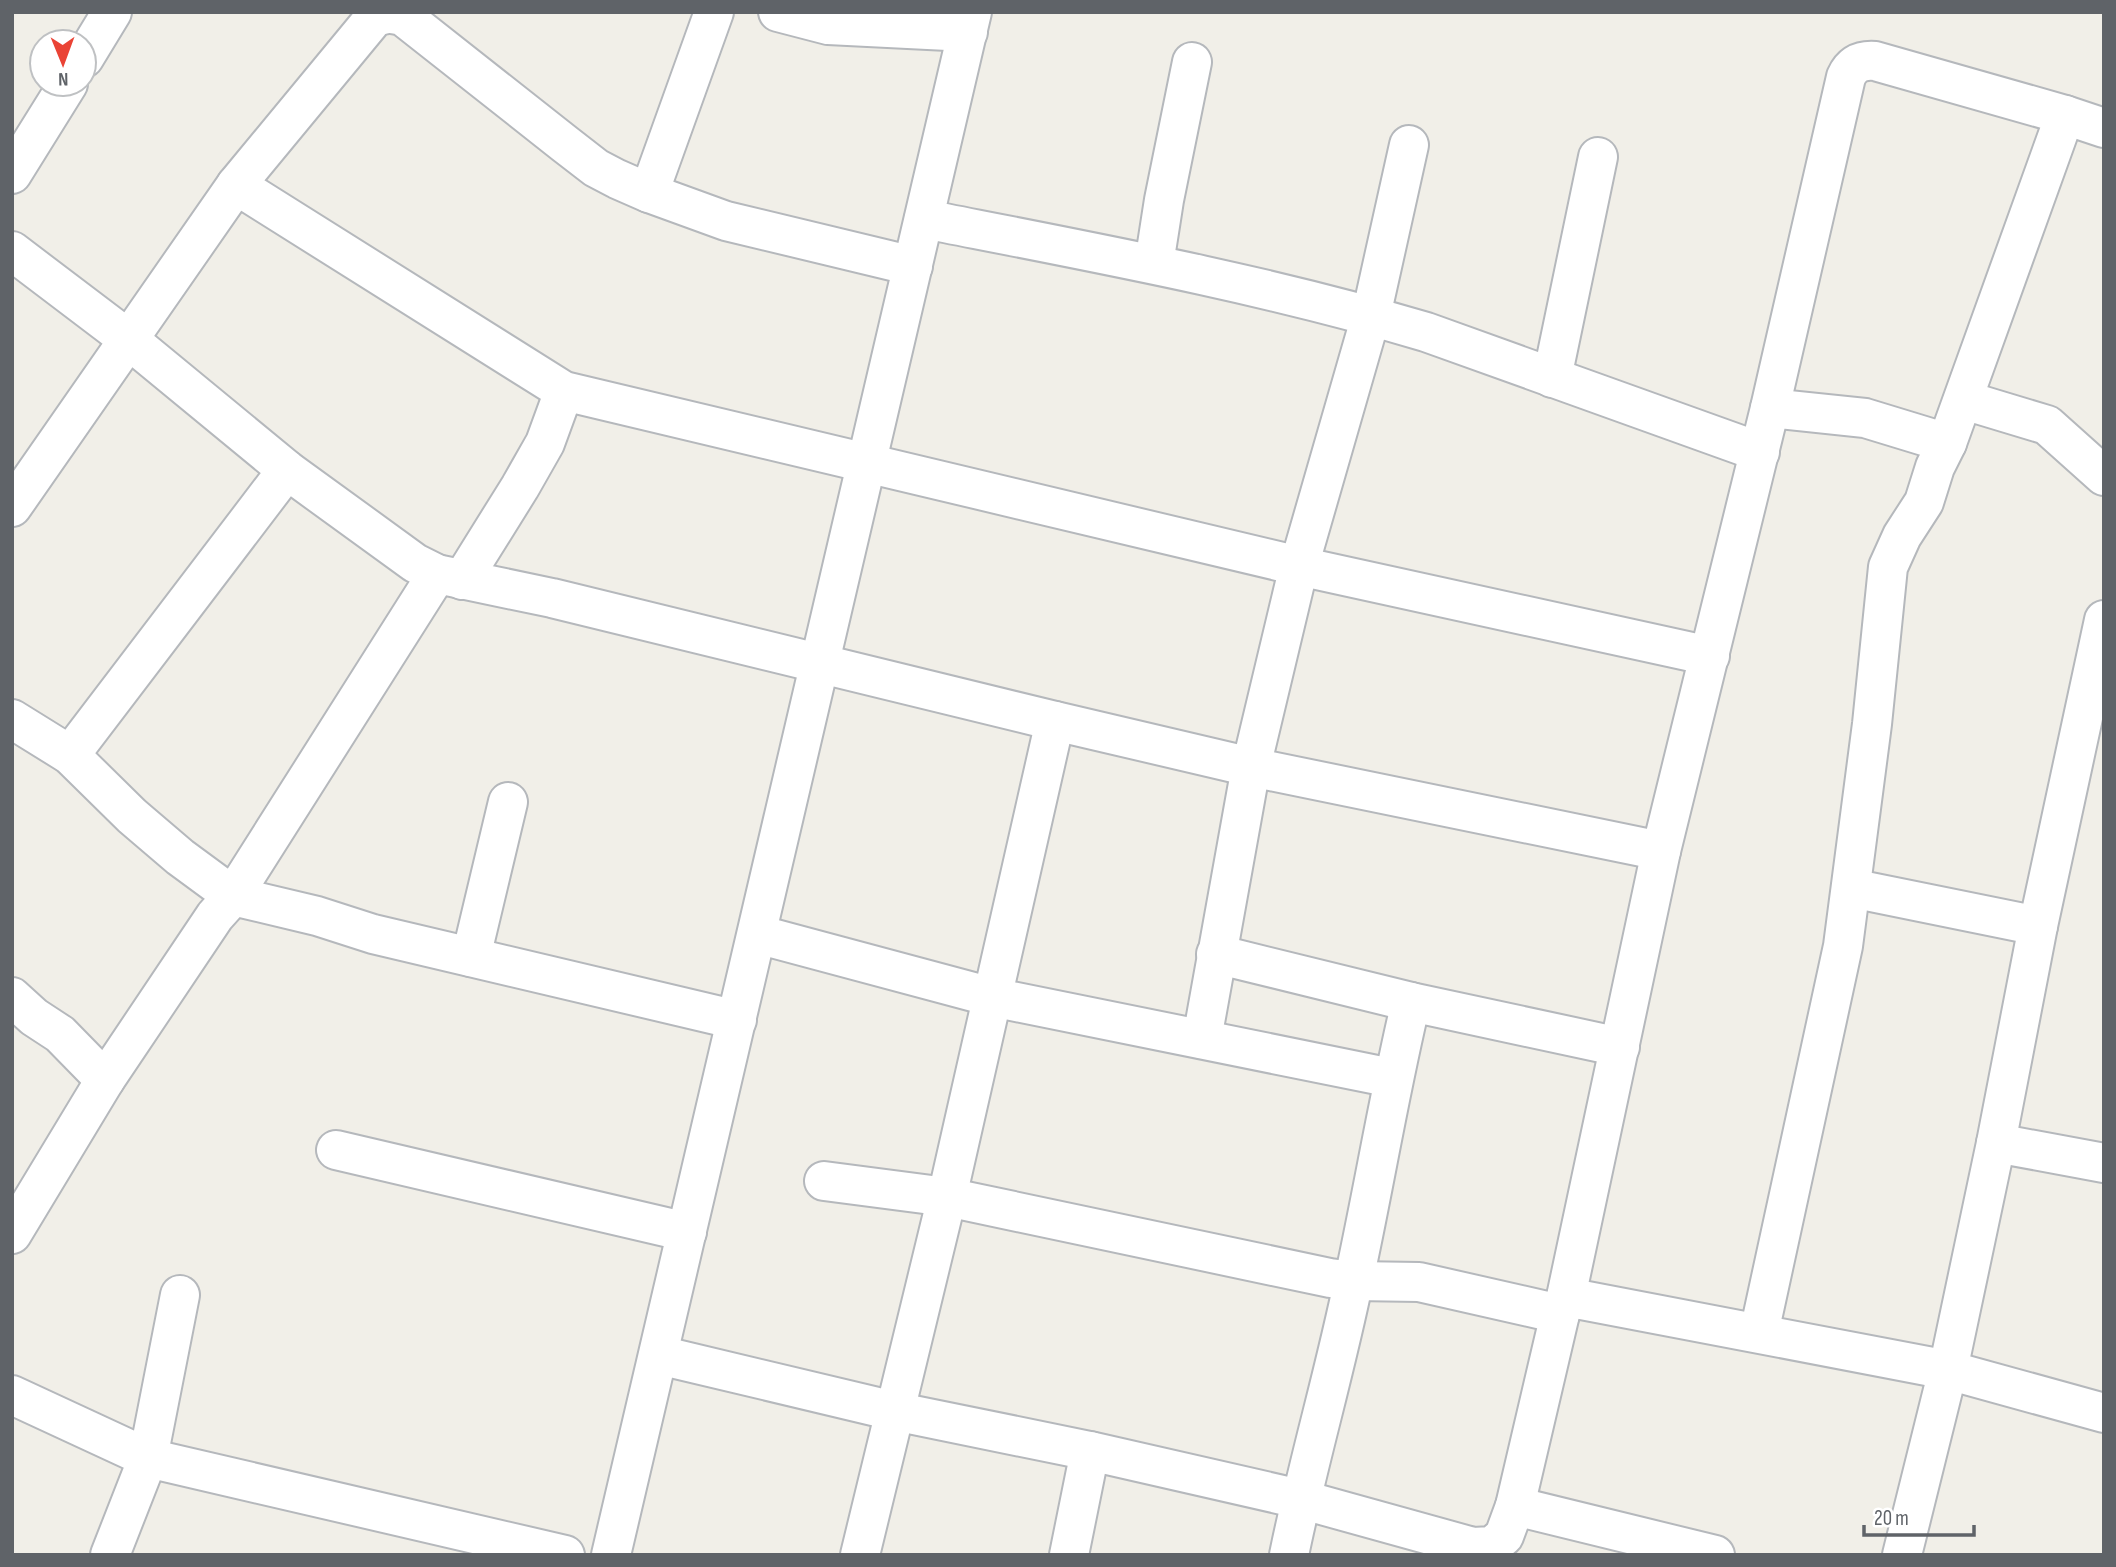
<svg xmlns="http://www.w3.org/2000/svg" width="2116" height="1567" font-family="'Sofia Sans Condensed',sans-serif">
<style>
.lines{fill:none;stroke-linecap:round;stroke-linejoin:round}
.street-casing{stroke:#b5b8bc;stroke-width:42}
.street{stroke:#fff;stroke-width:38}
</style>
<rect width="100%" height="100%" fill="#f1efe8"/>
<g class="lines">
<g class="street-casing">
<g id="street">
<path d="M 778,12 L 828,25 L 968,32"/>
<path d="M 84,58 L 112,12"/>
<path d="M 12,174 L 68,84"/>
<path d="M 236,185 L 564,391 L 1299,566 L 1710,656"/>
<path d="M 649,193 L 714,12"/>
<path d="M 924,219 C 1092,252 1261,283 1426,332 L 1760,452"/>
<path d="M 12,251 L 128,339 L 287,470 L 415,563 L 437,574 L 552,598 L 1055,721 L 1251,767 L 1661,851"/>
<path d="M 1154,264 L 1164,200 L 1192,62"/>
<path d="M 1552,378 L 1598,157"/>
<path d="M 1964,400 L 2047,425 L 2104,476"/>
<path d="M 1770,408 L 1865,418 L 1947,443"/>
<path d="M 12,507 L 236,185 L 374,18 C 386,13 392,13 404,17 L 565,144 L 596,168 L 617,179 L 649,193 L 726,221 L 913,266"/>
<path d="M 462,580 L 520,487 L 545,443 L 564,391"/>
<path d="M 12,719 L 70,755 L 132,816 L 180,857 L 233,896 L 317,916 L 373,934 L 737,1020"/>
<path d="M 70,755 L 287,470"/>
<path d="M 1851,888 L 2038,926"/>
<path d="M 757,934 L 992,997 L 1392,1078"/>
<path d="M 1216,954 L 1411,1002 L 1620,1047"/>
<path d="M 471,957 L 508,802"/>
<path d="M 12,997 L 34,1017 L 60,1034 L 105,1080"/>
<path d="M 1202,1039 L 1251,767 L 1299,566 L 1371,316 L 1409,145"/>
<path d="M 1996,1143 L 2104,1163"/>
<path d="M 336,1150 L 687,1232"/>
<path d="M 824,1181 L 947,1197 L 1330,1278 L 1354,1281 L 1419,1282 L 1560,1314"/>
<path d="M 12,1234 L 105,1080 L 215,916 L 233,896 L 437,574"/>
<path d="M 1566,1297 L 1948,1370 L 2104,1413"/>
<path d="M 1759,1333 L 1843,946 L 1872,724 L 1888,567 L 1902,536 L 1924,502 L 1935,467 L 1947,443 L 2065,115"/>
<path d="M 659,1355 L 894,1411 L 1090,1451 L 1300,1499 L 1473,1547 L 1492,1546 L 1504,1536 L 1515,1506 L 1560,1314 L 1566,1297 L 1661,851 L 1770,408 L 1846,77 C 1852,64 1861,60 1875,61 L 2065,115 L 2104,128"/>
<path d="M 12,1395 L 148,1458 L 565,1555"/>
<path d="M 1515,1506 L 1715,1555"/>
<path d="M 110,1555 L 148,1458 L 180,1295"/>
<path d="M 611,1555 L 972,12"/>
<path d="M 860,1555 L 947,1197 L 1055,721"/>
<path d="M 1069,1555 L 1090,1451"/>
<path d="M 1289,1555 C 1308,1462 1335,1372 1354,1279 C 1374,1187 1389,1094 1411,1002"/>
<path d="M 1902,1555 L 1948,1370 L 1996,1143 L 2038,926 L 2104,620"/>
</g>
</g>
<use href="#street" class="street"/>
</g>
<rect width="2116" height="1567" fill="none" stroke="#5f6368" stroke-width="28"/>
<g transform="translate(63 63) rotate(179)"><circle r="33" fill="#ffffff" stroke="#bfc1c3" stroke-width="2"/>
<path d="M0-5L12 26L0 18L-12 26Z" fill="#ea4335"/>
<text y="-10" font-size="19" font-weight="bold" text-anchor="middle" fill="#5f6368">N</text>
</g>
<path d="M1864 1525v10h110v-10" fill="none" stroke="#5f6368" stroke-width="3.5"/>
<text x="1874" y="1525" font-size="21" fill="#5f6368" stroke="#ffffff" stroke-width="5" paint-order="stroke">20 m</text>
</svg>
